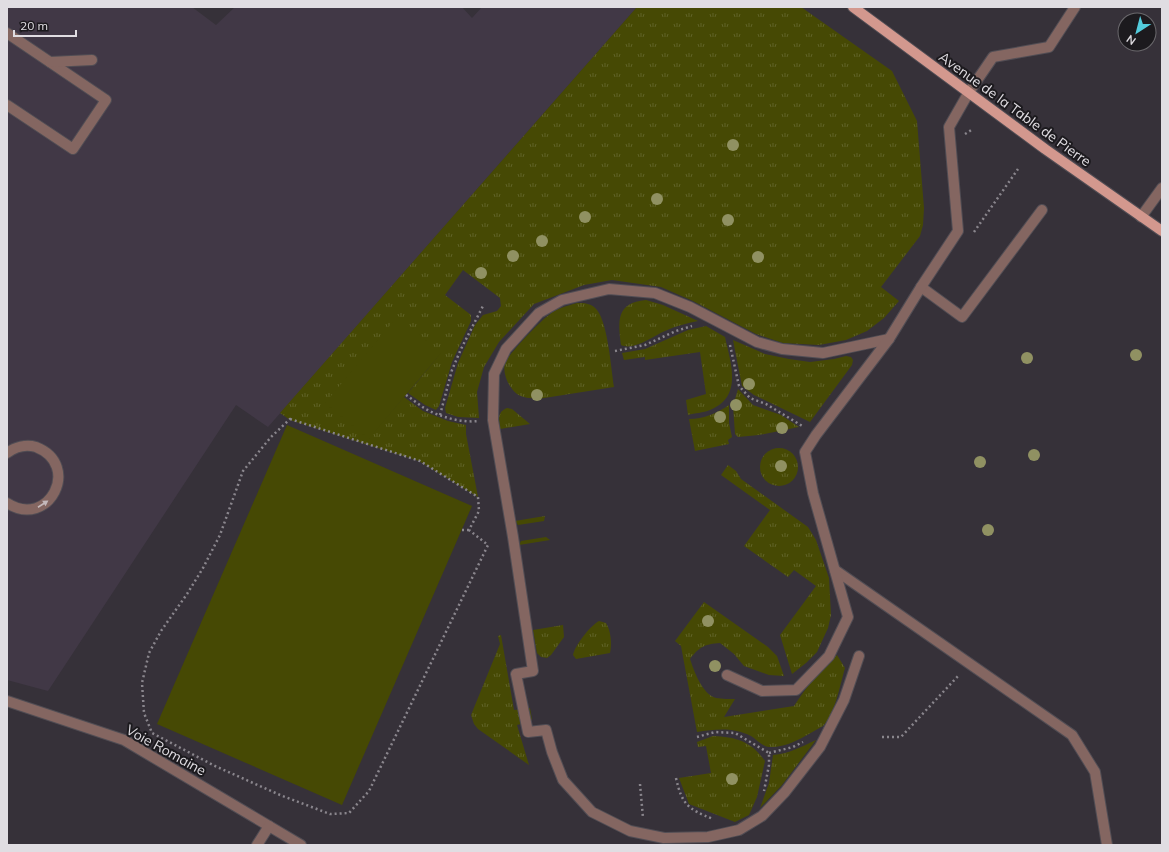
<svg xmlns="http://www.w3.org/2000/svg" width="1169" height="852" font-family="Mulish,sans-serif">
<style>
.built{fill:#413846}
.grass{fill:url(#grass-tufts)}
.park{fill:#464904}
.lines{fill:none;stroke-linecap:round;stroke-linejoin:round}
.minor-casing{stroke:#514d54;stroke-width:12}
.major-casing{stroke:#514d54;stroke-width:12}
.path{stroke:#8a868d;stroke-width:2.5;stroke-dasharray:2 3;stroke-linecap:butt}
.minor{stroke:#846661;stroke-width:10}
.major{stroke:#d3988e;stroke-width:10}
.tree{fill:#909162}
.oneway{fill:#c4b9bb}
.labels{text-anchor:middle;stroke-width:4;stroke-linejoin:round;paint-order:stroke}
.street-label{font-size:14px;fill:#e0dde2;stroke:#1c1a1e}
</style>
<defs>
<pattern id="grass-tufts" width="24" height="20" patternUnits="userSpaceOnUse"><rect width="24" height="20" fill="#464904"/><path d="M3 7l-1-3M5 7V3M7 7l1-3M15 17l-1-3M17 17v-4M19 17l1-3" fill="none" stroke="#606328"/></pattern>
</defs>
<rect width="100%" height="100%" fill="#363139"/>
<path class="built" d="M 7,7 L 192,7 L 216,25 L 235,7 L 462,7 L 472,18 L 482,7 L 637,7 L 268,427 L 236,405 L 48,691 L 7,680 Z"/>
<g class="grass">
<path d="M 637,7 L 801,7 L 892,71 L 917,121 L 924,208 L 923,225 L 920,236 L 881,287 L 899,301 L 884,318 L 867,331 L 846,340 L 819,345 L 783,343 L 756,334 L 693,301 L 661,287 L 612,280 L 584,285 L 534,304 L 499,342 L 484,367 L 477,392 L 479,418 L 458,417 L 446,413 L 445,408 L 458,363 L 475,325 L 483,315 L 497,311 L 501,306 L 500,298 L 463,270 L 445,295 L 471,315 L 471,321 L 452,362 L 439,406 L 436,410 L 425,405 L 408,393 L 441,353 L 368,439 L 404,397 L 423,411 L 448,421 L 466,425 L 466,434 L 478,497 L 419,461 L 290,420 L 280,413 Z"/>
<path d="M 646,300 L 663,305 L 698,321 C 687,323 676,326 665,331 C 653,336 634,351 621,345 C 618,320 616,303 646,300 Z"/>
<path d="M 577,303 C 584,303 592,303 597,310 C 608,324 611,368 614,387 L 538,399 C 531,398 522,398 517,394 C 509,388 502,373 505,363 C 508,355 540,321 549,315 C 557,308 567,306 577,303 Z"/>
<path d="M 706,326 L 725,337 C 731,364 743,397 710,410 C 703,413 695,413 688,415 L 686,400 L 706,394 L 700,352 L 645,360 L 645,357 L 624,360 L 622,353 L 645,349 L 688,330 Z"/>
<path d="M 733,340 L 765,354 L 789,359 L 810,362 L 834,359 L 846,356 L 851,357 L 853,360 L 852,365 L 810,422 L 754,395 L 742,386 Z"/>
<path d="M 738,389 L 753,405 L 781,415 L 799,427 L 759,435 L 738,437 L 735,434 L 733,406 Z"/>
<path d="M 729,405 L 729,423 L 732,437 L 728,440 L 729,444 L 695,451 L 689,419 C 704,419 717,413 729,405 Z"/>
<path d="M 507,408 L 512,409 L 530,424 L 500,429 C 499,419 497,412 507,408 Z"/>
<circle cx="779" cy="467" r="19"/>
<path d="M 728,465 L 736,471 L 741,479 L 808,527 L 816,540 L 829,578 L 831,615 L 828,628 L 817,652 L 806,663 L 792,674 L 780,635 L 816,586 L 794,570 L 788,577 L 744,546 L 770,510 L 721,475 Z"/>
<path d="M 545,516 L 544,521 L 518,525 L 515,521 Z"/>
<path d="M 546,537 L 550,540 L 519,545 L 521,541 Z"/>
<path d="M 704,602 L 768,647 L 777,656 L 784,676 L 769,675 L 744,666 L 734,654 L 720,643 C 705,644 699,647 690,659 C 694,671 702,694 716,698 C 722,699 729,699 735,699 L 724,717 L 794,706 C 807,686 820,670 837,655 L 845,668 C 840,685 835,714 823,726 C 806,735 789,748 769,747 C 763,747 756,739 751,736 C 733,727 716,729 697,732 L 681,646 L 675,641 Z"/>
<path d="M 599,621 L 606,623 C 611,631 612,644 610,653 L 576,659 L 573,655 C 575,645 590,626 599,621 Z"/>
<path d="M 563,625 L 564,637 L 551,655 L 547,658 L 541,657 L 537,653 L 533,630 Z"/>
<path d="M 501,635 L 514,710 L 530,708 L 532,719 L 531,721 L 517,725 L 529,765 L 478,729 L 474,724 L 471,715 L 500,644 L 498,636 Z"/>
<path d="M 713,736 C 736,737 751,741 765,761 L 757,797 L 749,815 L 735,822 L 689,804 L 679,778 L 711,773 L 706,746 L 698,747 L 697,742 Z"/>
<path d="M 816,740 L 782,785 L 760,808 L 769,783 L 773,755 C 788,754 801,747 816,740 Z"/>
</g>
<g class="park">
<path d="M 398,316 L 441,353 L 369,439 L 325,403 Z"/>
<path d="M 287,425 L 472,506 L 342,805 L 157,724 Z"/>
</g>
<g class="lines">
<g class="minor-casing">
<g id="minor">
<path d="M 7,33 L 106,100 L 73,149 L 7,105"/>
<path d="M 50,62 L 92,60"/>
<path d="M 1141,217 L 1162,188"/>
<path d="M 921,287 L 962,317 L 1042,210"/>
<path d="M 7,453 C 15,447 26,444 36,447 C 82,465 49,530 7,503"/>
<path d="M 835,570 L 1072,735 L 1095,772 L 1107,845"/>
<path d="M 859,656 L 844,700 L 820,747 L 785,792 L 762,816 L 739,830 L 708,837 L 664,838 L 630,831 L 592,812 L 563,780 L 552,752 L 546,730 L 528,732 L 516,674 L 533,671 L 513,537 L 493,420 L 494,374 L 506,349 L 539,313 L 562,300 L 609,289 L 655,293 L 690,307 L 757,342 L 782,349 L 823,353 L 889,339"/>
<path d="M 727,675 L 762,691 L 796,690 L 829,656 L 848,617 L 813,493 L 805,452 L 816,435 L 889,339 L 921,287 L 958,231 L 949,127 L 969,92 L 993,57 L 1049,47 L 1075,7"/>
<path d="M 7,701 L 124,740 L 301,845"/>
<path d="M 257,845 L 269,826"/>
</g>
</g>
<g class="major-casing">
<path id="major" d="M 853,7 L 1045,149 L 1162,231"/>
</g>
<g class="path">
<path d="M 965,134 L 973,129"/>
<path d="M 974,232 L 1018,169"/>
<path d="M 730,345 L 739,386 L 750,398 L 766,404 L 804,427"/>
<path d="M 615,351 L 645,345 L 676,331 L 692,326"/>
<path d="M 406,395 C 412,399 418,404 424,408 C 440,417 461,423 479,421"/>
<path d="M 440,415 L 452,370 L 461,349 L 484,304"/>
<path d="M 290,419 L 420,461 L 478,497 L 479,511 L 469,530 L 488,545 L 369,791 L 349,813 L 330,814 L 280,795 L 215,766 L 152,733 L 144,713 L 142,683 L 149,653 L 161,631 L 187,594 L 203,568 L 220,535 L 243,471 L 271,437 Z"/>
<path d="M 462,530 L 469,530"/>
<path d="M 697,737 L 715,732 L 735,733 L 769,753 L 769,765 L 764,791"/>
<path d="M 882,737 L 901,737 L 959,675"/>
<path d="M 769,753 L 793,747 L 803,742"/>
<path d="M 676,778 C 682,805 688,809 713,819"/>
<path d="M 640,784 L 643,818"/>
</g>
<use href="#minor" class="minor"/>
<use href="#major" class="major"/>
</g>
<g class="tree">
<circle cx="733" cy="145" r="6"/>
<circle cx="657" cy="199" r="6"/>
<circle cx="585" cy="217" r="6"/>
<circle cx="728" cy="220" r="6"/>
<circle cx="542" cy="241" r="6"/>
<circle cx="513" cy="256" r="6"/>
<circle cx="758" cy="257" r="6"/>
<circle cx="481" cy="273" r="6"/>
<circle cx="1136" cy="355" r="6"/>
<circle cx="1027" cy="358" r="6"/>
<circle cx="749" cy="384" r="6"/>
<circle cx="537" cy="395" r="6"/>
<circle cx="736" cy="405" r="6"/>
<circle cx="720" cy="417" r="6"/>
<circle cx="782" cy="428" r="6"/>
<circle cx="1034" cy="455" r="6"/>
<circle cx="980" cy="462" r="6"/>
<circle cx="781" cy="466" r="6"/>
<circle cx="988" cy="530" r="6"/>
<circle cx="708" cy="621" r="6"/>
<circle cx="715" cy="666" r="6"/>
<circle cx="732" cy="779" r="6"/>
</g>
<defs><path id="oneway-solid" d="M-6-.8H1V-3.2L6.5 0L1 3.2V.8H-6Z"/></defs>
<use class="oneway" href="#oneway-solid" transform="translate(43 504) rotate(-33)"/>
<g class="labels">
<g class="street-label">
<text transform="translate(1015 109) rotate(36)" y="5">Avenue de la Table de Pierre</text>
<text transform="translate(166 750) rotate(29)" y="5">Voie Romaine</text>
</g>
</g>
<rect width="1169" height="852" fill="none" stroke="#e0dde2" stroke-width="16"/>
<g transform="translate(1137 32) rotate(216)"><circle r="19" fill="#1c1a1e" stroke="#6a686c"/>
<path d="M0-3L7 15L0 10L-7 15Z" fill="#53cbdb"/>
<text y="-6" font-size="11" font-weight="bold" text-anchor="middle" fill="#e0dde2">N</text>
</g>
<path d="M14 30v6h62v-6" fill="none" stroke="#e0dde2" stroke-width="2"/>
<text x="20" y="30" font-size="12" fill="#e0dde2" stroke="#1c1a1e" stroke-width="3" paint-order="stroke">20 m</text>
</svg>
